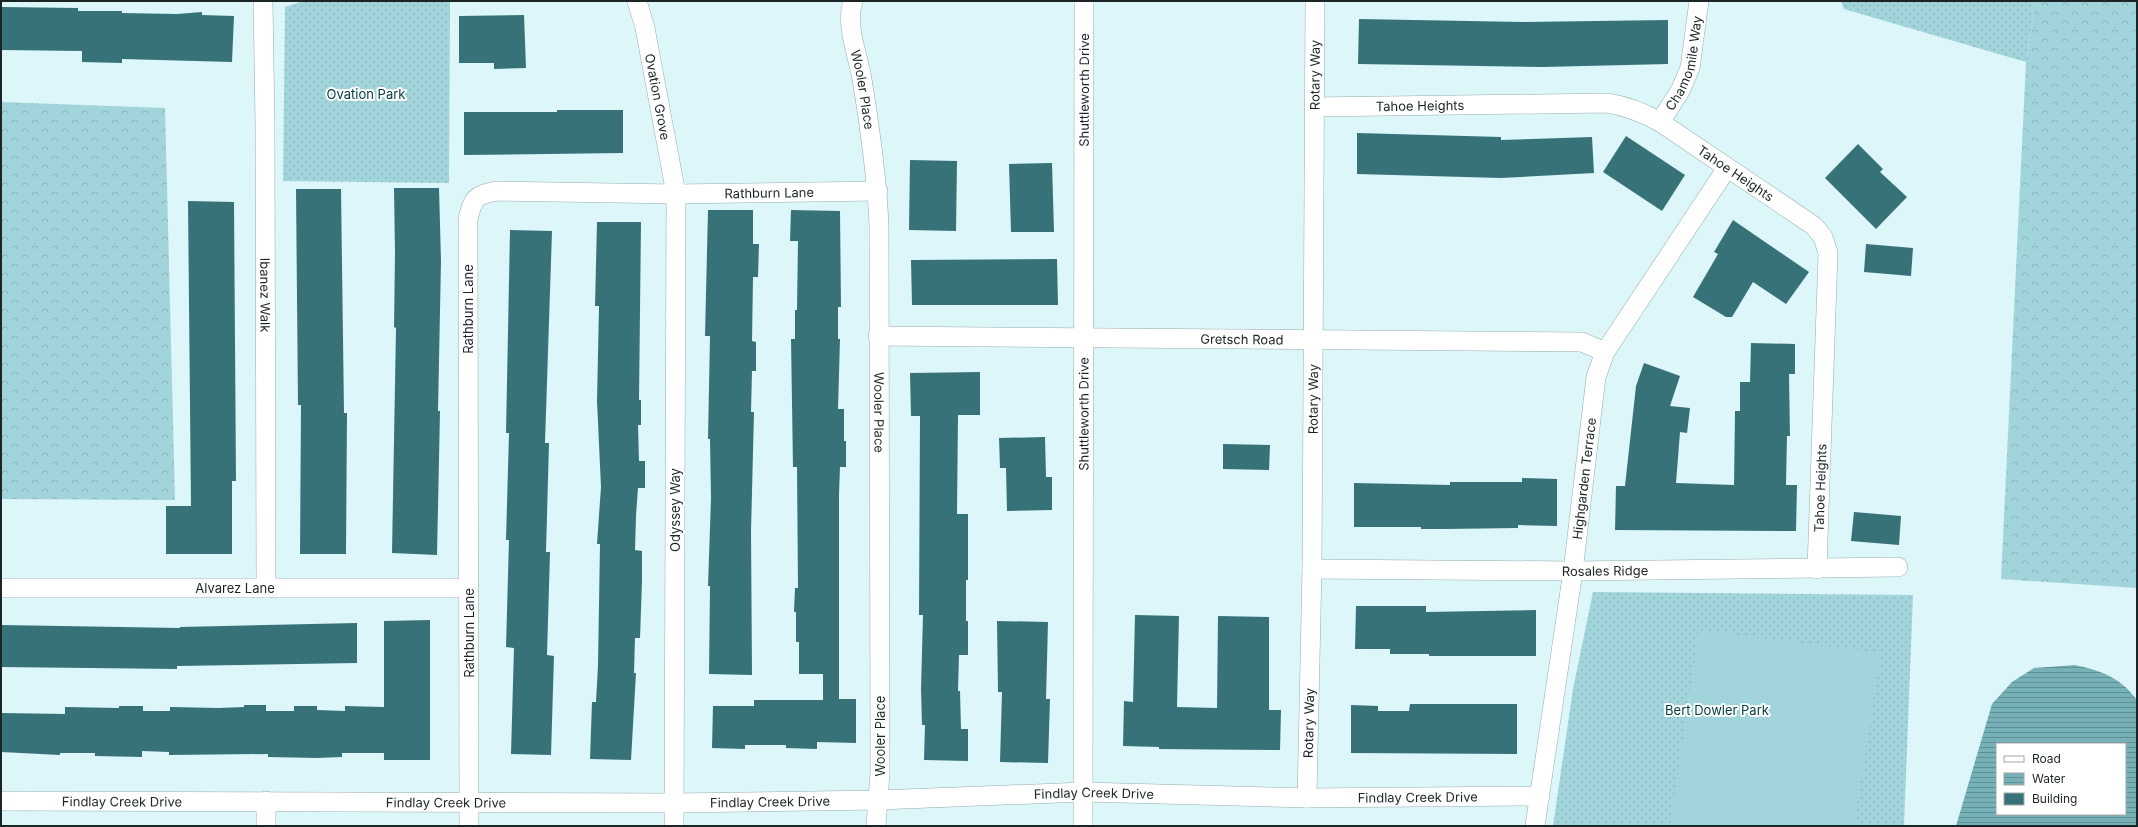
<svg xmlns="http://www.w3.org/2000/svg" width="2138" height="827" font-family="Inter,sans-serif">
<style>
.grass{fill:url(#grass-dots)}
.forest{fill:url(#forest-crowns)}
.garden{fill:#a2d5db}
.water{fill:url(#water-rules);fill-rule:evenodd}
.building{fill:#387279}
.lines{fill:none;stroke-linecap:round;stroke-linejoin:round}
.minor-casing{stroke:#95adb0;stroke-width:20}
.minor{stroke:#fff;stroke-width:19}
.labels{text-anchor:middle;stroke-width:4;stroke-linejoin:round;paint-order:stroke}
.street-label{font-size:13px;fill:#1c2526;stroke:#fff}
.park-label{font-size:13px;fill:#003b40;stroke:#fff}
</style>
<defs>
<pattern id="grass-dots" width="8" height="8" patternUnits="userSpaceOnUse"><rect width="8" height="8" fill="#a2d5db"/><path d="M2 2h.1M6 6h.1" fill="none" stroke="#8bb7bc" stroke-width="1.8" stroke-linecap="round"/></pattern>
<pattern id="forest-crowns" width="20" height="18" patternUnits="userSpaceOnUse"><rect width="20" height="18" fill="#a2d5db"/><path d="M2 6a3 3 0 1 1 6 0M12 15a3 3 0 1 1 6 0" fill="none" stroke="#8bb7bc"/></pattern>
<pattern id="water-rules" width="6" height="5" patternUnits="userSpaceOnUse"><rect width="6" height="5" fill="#76b1b8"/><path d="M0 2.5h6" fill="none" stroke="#609095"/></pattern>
</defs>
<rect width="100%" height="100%" fill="#dcf6f9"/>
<g class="grass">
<path d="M 303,1 L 450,1 L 449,183 L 283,181 L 285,7 Z"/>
<path d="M 1841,1 L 2035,1 L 2026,62 L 1844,9 Z"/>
<path d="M 1593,592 L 1913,595 L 1904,826 L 1553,826 L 1573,689 Z"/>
</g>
<g class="forest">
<path d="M 2035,1 L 2137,1 L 2137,588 L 2001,579 L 2026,62 Z"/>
<path d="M 1,102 L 165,108 L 175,500 L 1,499 Z"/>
</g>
<path class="garden" d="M 1699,630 L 1881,653 L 1854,826 L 1670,826 Z"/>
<path class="water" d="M 2075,665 C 2102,671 2120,677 2137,700 L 2137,826 L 1956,826 L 1992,704 L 2012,682 L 2034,668 ZM 1997,744 L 2125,744 L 2125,814 L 1997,814 Z"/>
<g class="building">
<path d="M 1,7 L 78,8 L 78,11 L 122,11 L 122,13 L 177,14 L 202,12 L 202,15 L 234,16 L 232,62 L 122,59 L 122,63 L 82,62 L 82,51 L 1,50 Z"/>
<path d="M 524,15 L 526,68 L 494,69 L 494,63 L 459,63 L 459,16 Z"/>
<path d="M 1359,19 L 1523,22 L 1668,20 L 1668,64 L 1543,67 L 1358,64 Z"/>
<path d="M 557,110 L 623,110 L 623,153 L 464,155 L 464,112 L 557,112 Z"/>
<path d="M 1357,133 L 1501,137 L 1501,140 L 1592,137 L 1594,173 L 1501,178 L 1357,174 Z"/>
<path d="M 1626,136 L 1685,175 L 1662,211 L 1603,172 Z"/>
<path d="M 1858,144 L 1883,169 L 1880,172 L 1907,197 L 1876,229 L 1825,178 Z"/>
<path d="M 910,160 L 957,161 L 956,231 L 909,230 Z"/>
<path d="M 1052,163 L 1054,232 L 1011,232 L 1009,164 Z"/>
<path d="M 394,188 L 439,188 L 441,261 L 438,411 L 440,411 L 437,555 L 392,553 L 396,328 L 394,327 L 395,254 Z"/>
<path d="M 296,189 L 341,189 L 344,413 L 347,413 L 346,554 L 300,554 L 301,405 L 298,405 Z"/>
<path d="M 188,201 L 234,202 L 236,481 L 232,481 L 232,554 L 166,554 L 166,506 L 191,506 Z"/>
<path d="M 708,210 L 753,210 L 753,244 L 759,244 L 758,277 L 753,277 L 752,341 L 756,342 L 756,371 L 752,371 L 751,412 L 754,412 L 751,532 L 752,675 L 709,674 L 710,586 L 708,586 L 711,498 L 710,439 L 708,439 L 710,336 L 705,336 Z"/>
<path d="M 791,210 L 840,211 L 841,307 L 838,307 L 838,339 L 840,339 L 838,409 L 844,409 L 844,441 L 846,441 L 846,467 L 840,467 L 839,494 L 839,699 L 856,699 L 856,743 L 817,742 L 817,749 L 786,748 L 786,745 L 745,745 L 745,749 L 712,748 L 713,706 L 754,706 L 754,700 L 823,700 L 823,674 L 799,674 L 799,642 L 796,642 L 796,612 L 794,612 L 795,588 L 798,588 L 797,467 L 793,467 L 791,339 L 795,339 L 795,310 L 797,310 L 798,241 L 790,241 Z"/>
<path d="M 1733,220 L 1809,272 L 1786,304 L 1753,282 L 1732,317 L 1726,317 L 1693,297 L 1718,254 L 1714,252 Z"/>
<path d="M 597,222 L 641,222 L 639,400 L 641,400 L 641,425 L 638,425 L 639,461 L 645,461 L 645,488 L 638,488 L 636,516 L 635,550 L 642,551 L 642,581 L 640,638 L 635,638 L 634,673 L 636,673 L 631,760 L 590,759 L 592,702 L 596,702 L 598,665 L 600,544 L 597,544 L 601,487 L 597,401 L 599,306 L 595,306 Z"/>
<path d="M 510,230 L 552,231 L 545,443 L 549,443 L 546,552 L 550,552 L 547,655 L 554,656 L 551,755 L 511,754 L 514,648 L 506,647 L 509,540 L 506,540 L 509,433 L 506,433 Z"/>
<path d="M 1866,244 L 1913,248 L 1911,276 L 1864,272 Z"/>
<path d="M 1057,259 L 1058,305 L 912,305 L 911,260 Z"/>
<path d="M 1751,343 L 1795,344 L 1795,374 L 1789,374 L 1790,436 L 1787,436 L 1786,485 L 1797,485 L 1796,531 L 1615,530 L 1616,486 L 1625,486 L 1636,386 L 1644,363 L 1680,376 L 1670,406 L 1690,408 L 1687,433 L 1680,432 L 1676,483 L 1734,485 L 1735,411 L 1740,411 L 1740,382 L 1750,382 Z"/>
<path d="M 980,372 L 980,415 L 958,415 L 957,514 L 968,514 L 968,580 L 966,580 L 966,621 L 968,621 L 968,655 L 959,655 L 958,691 L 960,691 L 961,729 L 968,729 L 968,761 L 924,760 L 925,725 L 922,725 L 921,689 L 923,615 L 919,615 L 920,416 L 911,416 L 910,373 Z"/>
<path d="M 1045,437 L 1046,477 L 1052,477 L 1052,510 L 1007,511 L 1006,468 L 1000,468 L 999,438 Z"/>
<path d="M 1223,444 L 1270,445 L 1269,470 L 1223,469 Z"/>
<path d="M 1522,478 L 1557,479 L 1557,526 L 1518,525 L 1518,528 L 1445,529 L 1421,529 L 1421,527 L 1354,527 L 1354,483 L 1450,485 L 1450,482 L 1522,482 Z"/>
<path d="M 1854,512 L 1901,516 L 1899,545 L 1851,541 Z"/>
<path d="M 1356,606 L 1426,606 L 1426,612 L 1536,610 L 1536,656 L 1429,656 L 1429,654 L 1390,654 L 1390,649 L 1355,649 Z"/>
<path d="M 1135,615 L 1179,616 L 1177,707 L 1217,708 L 1218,616 L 1269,617 L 1269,710 L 1281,710 L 1280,750 L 1159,749 L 1159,747 L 1123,746 L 1124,701 L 1133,702 Z"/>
<path d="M 430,620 L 430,760 L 384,760 L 384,753 L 342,753 L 342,757 L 317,758 L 268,757 L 268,754 L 169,755 L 169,752 L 142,751 L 142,757 L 95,756 L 95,753 L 60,753 L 60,755 L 1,752 L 1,713 L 65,714 L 65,707 L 119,708 L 119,706 L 143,706 L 143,711 L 170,711 L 170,707 L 219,708 L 244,707 L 244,705 L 266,705 L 266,711 L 294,711 L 294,706 L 317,706 L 317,710 L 345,711 L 345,706 L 384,707 L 384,621 Z"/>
<path d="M 997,621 L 1048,622 L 1046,699 L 1050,699 L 1048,763 L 1000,762 L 1002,692 L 998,692 Z"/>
<path d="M 357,623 L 357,663 L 177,666 L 177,669 L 1,667 L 1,625 L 180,628 L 180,627 Z"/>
<path d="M 1410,704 L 1517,704 L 1517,754 L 1351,753 L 1351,705 L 1378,706 L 1378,711 L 1409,711 Z"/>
</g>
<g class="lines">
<g class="minor-casing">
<g id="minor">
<path id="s1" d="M 263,1 L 265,124 L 266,588"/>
<path id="s2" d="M 637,1 L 645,28 L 676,194 L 674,826"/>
<path id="s3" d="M 853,1 C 845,25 858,55 862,79 C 870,128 877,177 879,226 L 880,773 L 876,826"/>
<path id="s4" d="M 1314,107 L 1607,103 C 1627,106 1642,112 1660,122 L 1814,226 L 1823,237 L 1828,253 L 1817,569"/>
<path id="s5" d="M 1660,122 L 1680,91 L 1690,68 L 1699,1"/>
<path id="s6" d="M 878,336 L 1582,342 L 1605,352"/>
<path id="s7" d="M 1312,569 L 1573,571 L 1898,567"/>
<path id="s8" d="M 1,588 L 469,588"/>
<path id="s9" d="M 1307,798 L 1312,569 L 1315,1"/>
<path id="s10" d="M 1,801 L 674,803 L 879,800 L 1084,792 L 1307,798 L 1540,796"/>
<path d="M 266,826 L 266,801"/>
<path id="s11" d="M 469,826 L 468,219 C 473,198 475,195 497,191 L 676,194 L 878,191"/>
<path id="s12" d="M 1083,826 L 1084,1"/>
<path id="s13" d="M 1535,826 L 1573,571 L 1596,377 L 1605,352 L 1727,168"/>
</g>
</g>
<use href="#minor" class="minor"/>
</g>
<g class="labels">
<g class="street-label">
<text dy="5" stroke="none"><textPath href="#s5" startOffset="65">Chamomile Way</textPath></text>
<text dy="5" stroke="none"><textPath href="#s9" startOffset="723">Rotary Way</textPath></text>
<text dy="5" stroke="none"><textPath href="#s3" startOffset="90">Wooler Place</textPath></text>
<text dy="5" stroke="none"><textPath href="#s12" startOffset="736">Shuttleworth Drive</textPath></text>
<text dy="5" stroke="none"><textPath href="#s2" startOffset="98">Ovation Grove</textPath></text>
<text dy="5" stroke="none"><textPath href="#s4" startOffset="106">Tahoe Heights</textPath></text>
<text dy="5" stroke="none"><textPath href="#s4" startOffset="441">Tahoe Heights</textPath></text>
<text dy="5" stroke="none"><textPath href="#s11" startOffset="924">Rathburn Lane</textPath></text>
<text dy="5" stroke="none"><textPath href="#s1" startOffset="294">Ibanez Walk</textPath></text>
<text transform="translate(468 309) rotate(-90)" y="5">Rathburn Lane</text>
<text dy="5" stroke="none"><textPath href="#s6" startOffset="364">Gretsch Road</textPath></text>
<text dy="5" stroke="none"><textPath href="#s9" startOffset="399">Rotary Way</textPath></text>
<text dy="5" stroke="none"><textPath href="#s3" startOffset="414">Wooler Place</textPath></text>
<text dy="5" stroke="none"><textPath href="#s12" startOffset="412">Shuttleworth Drive</textPath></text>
<text dy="5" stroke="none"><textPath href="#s13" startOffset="351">Highgarden Terrace</textPath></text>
<text transform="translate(1820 488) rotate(-88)" y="5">Tahoe Heights</text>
<text transform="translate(675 510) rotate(-90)" y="5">Odyssey Way</text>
<text dy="5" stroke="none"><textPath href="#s7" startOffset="293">Rosales Ridge</textPath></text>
<text dy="5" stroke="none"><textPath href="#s8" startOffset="234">Alvarez Lane</textPath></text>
<text transform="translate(469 633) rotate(-90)" y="5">Rathburn Lane</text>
<text dy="5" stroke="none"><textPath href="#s9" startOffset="75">Rotary Way</textPath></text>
<text transform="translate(880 736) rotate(-90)" y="5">Wooler Place</text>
<text dy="5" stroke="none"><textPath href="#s10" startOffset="1093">Findlay Creek Drive</textPath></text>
<text dy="5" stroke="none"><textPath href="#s10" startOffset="1417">Findlay Creek Drive</textPath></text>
<text dy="5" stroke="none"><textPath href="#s10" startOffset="121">Findlay Creek Drive</textPath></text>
<text dy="5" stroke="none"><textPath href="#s10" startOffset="445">Findlay Creek Drive</textPath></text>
<text dy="5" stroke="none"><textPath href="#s10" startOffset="769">Findlay Creek Drive</textPath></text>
</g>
<g class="park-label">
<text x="366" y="99">Ovation Park</text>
<text x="1717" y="715">Bert Dowler Park</text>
</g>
</g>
<rect width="2138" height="827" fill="none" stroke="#1c2526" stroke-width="4"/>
<rect x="1996" y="743" width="130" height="72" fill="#ffffff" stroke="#a4a8a8"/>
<rect x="2004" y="756" width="20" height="6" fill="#ffffff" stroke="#a4a8a8"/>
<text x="2032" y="763" font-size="12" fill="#1c2526">Road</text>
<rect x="2004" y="773" width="20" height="12" fill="url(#water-rules)" stroke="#a4a8a8"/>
<text x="2032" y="783" font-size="12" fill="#1c2526">Water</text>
<rect x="2004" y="793" width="20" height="12" fill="#387279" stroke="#a4a8a8"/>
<text x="2032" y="803" font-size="12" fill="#1c2526">Building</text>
</svg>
